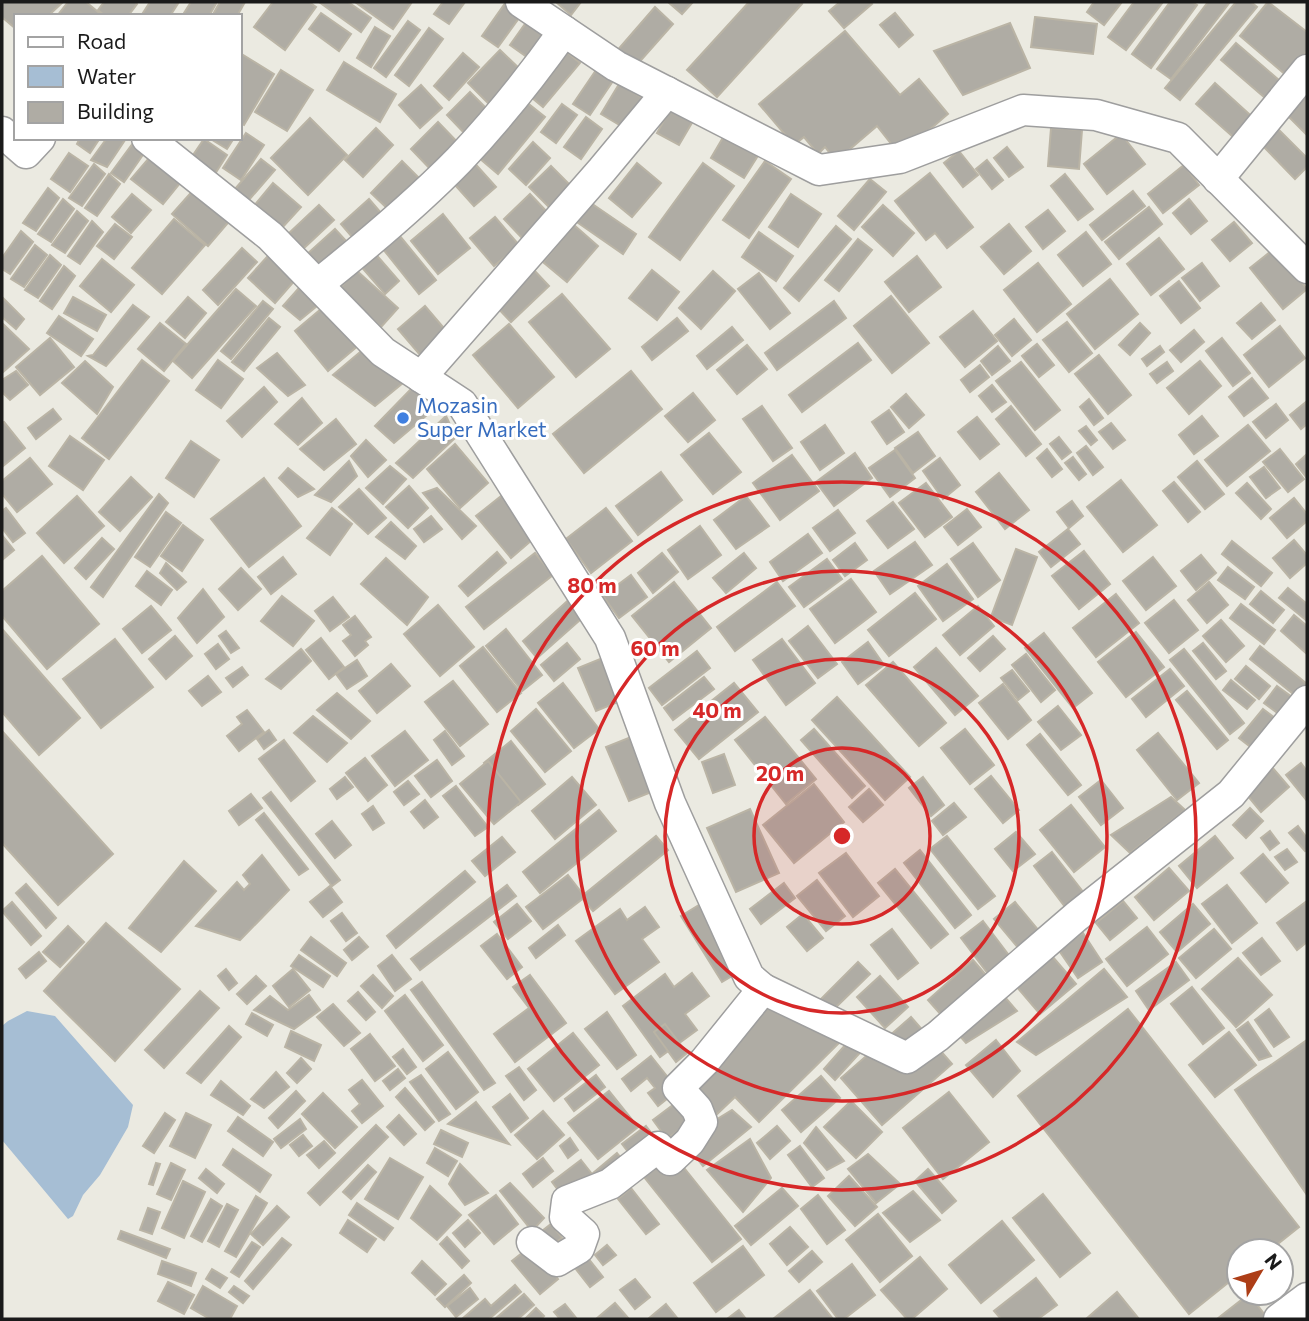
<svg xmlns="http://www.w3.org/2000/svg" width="1309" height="1321" font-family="Commissioner,sans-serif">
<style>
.water{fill:#a6bed4}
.building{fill:#afaca4;stroke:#bab4a5;stroke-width:2}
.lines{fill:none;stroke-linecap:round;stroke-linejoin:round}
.street-casing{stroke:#9e9e9e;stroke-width:33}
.street{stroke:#fff;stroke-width:30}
.ring{fill:none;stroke:#d62828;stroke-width:3.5}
.shop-dot{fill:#3f7fe0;stroke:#fff;stroke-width:2.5}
.labels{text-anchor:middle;stroke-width:6;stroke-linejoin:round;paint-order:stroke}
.shop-label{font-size:21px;fill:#366cbe;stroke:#fff;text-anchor:start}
.centre{fill:#d62828;stroke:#fff;stroke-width:3.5}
.ring-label{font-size:21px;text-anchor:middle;font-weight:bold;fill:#d62828;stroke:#fff;stroke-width:6;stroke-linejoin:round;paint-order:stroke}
</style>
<rect width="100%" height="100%" fill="#ebeae1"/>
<path class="water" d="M 27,1011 L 55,1016 L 133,1105 L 128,1127 L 100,1175 L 83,1195 L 73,1216 L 68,1219 L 2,1140 L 2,1026 L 8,1021 Z"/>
<g class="building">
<path d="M 2,2 L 63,2 L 48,16 L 16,16 L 16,29 L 3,18 L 2,20 Z"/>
<path d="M 68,2 L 86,2 L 103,16 L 57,16 Z"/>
<path d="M 104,2 L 135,2 L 137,4 L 128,16 L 105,16 L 98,10 Z"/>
<path d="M 150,2 L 179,2 L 170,16 L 141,16 Z"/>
<path d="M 191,2 L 217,2 L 209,16 L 188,16 L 184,13 Z"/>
<path d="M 220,2 L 245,2 L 237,16 L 212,16 Z"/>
<path d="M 273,2 L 309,2 L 316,7 L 285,50 L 254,27 Z"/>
<path d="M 319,2 L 348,2 L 371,18 L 361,32 Z"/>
<path d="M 355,2 L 412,2 L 393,29 Z"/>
<path d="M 443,2 L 465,2 L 449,24 L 434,14 Z"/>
<path d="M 506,2 L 522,14 L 498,47 L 482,36 Z"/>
<path d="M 556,2 L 581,2 L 571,15 Z"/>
<path d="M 668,2 L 693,2 L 682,14 Z"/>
<path d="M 749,2 L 799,2 L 802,4 L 717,97 L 687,70 Z"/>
<path d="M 840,2 L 870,2 L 872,4 L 844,28 L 829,11 Z"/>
<path d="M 1094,2 L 1122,2 L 1104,25 L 1087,12 Z"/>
<path d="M 1134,2 L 1163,2 L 1126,50 L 1108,37 Z"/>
<path d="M 1170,2 L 1192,2 L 1197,5 L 1151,68 L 1132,54 Z"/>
<path d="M 1208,2 L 1230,2 L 1171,79 L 1157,69 Z"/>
<path d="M 1236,2 L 1251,2 L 1257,7 L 1180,100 L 1165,88 Z"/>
<path d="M 1268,2 L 1307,32 L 1307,51 L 1287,76 L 1240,36 Z"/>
<path d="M 655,7 L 673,24 L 634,68 L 616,52 Z"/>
<path d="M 321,13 L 351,34 L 339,51 L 309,29 Z"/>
<path d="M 895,13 L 913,35 L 899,47 L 880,25 Z"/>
<path d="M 530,17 L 553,34 L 534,62 L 510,45 Z"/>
<path d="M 1035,17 L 1097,24 L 1093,54 L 1031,47 Z"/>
<path d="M 408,21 L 420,30 L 386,77 L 374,68 Z"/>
<path d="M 1010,23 L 1030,68 L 963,95 L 934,51 Z"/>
<path d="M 375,27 L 390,36 L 371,67 L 357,58 Z"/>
<path d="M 429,28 L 443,39 L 409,86 L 395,75 Z"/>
<path d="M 845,31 L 900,95 L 919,79 L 948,114 L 900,155 L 877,126 L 836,161 L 825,147 L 818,154 L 804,137 L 794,145 L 759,104 Z"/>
<path d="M 1236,43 L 1286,86 L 1271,103 L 1221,60 Z"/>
<path d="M 562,48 L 580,63 L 543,107 L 525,92 Z"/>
<path d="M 500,50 L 523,72 L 490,105 L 468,83 Z"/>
<path d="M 240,53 L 274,74 L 244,125 L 240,123 Z"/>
<path d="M 463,53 L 479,67 L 449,100 L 434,86 Z"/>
<path d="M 344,62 L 396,94 L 380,122 L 327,90 Z"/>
<path d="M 281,70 L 313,90 L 287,131 L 255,112 Z"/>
<path d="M 596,70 L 613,81 L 590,115 L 573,104 Z"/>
<path d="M 1215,83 L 1258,122 L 1240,143 L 1196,104 Z"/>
<path d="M 619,84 L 644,99 L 626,129 L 601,114 Z"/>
<path d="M 421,85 L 442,108 L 420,128 L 399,105 Z"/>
<path d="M 1307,85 L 1307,135 L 1283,111 Z"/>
<path d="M 470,92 L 494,116 L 470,139 L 447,115 Z"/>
<path d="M 520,97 L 545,117 L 498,174 L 473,153 Z"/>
<path d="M 562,104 L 577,115 L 556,143 L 541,132 Z"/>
<path d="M 671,108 L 693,121 L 679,145 L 657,133 Z"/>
<path d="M 586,117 L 602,129 L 581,159 L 564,147 Z"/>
<path d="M 310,118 L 347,155 L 308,195 L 271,158 Z"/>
<path d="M 438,122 L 465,150 L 437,176 L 411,149 Z"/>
<path d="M 1276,127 L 1307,158 L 1307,167 L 1295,179 L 1260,143 Z"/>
<path d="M 376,128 L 393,145 L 363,177 L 345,160 Z"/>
<path d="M 1051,128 L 1082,130 L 1079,169 L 1048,166 Z"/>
<path d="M 246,133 L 264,145 L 241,180 L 223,168 Z"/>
<path d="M 725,134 L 759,154 L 744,178 L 711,158 Z"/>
<path d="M 1121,134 L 1145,164 L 1107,194 L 1084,164 Z"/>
<path d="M 80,138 L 100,138 L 90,153 L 77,144 Z"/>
<path d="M 107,138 L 125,140 L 107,167 L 91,160 Z"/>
<path d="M 209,138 L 234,138 L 227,149 Z"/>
<path d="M 136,139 L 147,149 L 124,182 L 111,173 Z"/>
<path d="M 204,139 L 227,155 L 213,177 L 189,161 Z"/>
<path d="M 533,142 L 550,158 L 526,185 L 509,169 Z"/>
<path d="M 1007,147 L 1023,167 L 1009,177 L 994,158 Z"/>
<path d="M 959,151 L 978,175 L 963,187 L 944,163 Z"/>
<path d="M 69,153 L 88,166 L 70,192 L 51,179 Z"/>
<path d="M 150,157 L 181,182 L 163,204 L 131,179 Z"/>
<path d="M 469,157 L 496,187 L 474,206 L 447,176 Z"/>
<path d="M 261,159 L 275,170 L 248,201 L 235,189 Z"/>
<path d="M 987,160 L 1003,180 L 992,189 L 976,169 Z"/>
<path d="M 402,161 L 420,179 L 389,210 L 371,193 Z"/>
<path d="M 765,161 L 791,179 L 749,238 L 723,220 Z"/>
<path d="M 637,163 L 661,183 L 632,217 L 609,198 Z"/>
<path d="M 703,163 L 734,186 L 680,260 L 649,237 Z"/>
<path d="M 94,164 L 105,174 L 82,206 L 69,198 Z"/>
<path d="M 1184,165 L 1199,185 L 1163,213 L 1148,194 Z"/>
<path d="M 551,166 L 571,186 L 549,207 L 529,187 Z"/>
<path d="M 930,173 L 973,227 L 947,248 L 935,233 L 926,240 L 895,201 Z"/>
<path d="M 109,174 L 120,184 L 97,216 L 85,208 Z"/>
<path d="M 1065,174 L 1093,209 L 1078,220 L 1051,186 Z"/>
<path d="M 870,179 L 886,192 L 854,230 L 838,216 Z"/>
<path d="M 273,183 L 301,207 L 280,230 L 253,207 Z"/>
<path d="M 197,186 L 232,218 L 208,246 L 172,214 Z"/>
<path d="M 48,188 L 59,198 L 36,231 L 23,223 Z"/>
<path d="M 1133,191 L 1145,206 L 1102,240 L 1090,225 Z"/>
<path d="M 132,194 L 151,210 L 131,233 L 112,217 Z"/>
<path d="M 530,194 L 550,215 L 524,240 L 504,219 Z"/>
<path d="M 791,194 L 821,214 L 798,247 L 769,227 Z"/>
<path d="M 63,199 L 74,209 L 51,242 L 38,234 Z"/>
<path d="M 369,199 L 381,213 L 353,238 L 341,224 Z"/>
<path d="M 1189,199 L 1207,221 L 1191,234 L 1173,213 Z"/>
<path d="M 588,201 L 636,234 L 623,254 L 574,220 Z"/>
<path d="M 319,205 L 334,220 L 303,249 L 289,233 Z"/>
<path d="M 883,205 L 914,233 L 893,256 L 862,227 Z"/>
<path d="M 1149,207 L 1162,224 L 1119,259 L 1105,242 Z"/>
<path d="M 1048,210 L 1065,231 L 1043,249 L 1026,227 Z"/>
<path d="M 77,211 L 88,221 L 65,253 L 52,245 Z"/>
<path d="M 443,214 L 470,248 L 438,274 L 411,241 Z"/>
<path d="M 495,217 L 519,245 L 494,266 L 470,238 Z"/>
<path d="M 174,219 L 205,245 L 162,294 L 132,268 Z"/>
<path d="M 92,221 L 103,232 L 80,264 L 68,256 Z"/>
<path d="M 1234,222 L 1252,243 L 1230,261 L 1212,240 Z"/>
<path d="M 115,224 L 132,237 L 114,259 L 97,246 Z"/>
<path d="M 1009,224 L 1031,251 L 1004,274 L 981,247 Z"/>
<path d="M 574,225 L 598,246 L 567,282 L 543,262 Z"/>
<path d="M 836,226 L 851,239 L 799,301 L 784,288 Z"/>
<path d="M 335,229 L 347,242 L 317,268 L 306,255 Z"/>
<path d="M 21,231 L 33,242 L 10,274 L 2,269 L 2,258 Z"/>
<path d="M 759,232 L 793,256 L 776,281 L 742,257 Z"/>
<path d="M 1086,232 L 1111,264 L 1083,286 L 1058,255 Z"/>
<path d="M 399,235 L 436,280 L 419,294 L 383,249 Z"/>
<path d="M 1159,238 L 1184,269 L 1151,295 L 1127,264 Z"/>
<path d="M 858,239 L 872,250 L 839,291 L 825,280 Z"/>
<path d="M 35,245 L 47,255 L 24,287 L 11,279 Z"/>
<path d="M 276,247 L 303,271 L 275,303 L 248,278 Z"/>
<path d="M 242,248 L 257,262 L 218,305 L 203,290 Z"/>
<path d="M 1275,248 L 1307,289 L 1283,309 L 1250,268 Z"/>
<path d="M 373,251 L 399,281 L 385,294 L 359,264 Z"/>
<path d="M 50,255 L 61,265 L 38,298 L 25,290 Z"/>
<path d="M 917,256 L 941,287 L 909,312 L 885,282 Z"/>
<path d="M 102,259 L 134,285 L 111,312 L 80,286 Z"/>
<path d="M 1038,263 L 1071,304 L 1037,332 L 1004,290 Z"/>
<path d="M 1202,263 L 1219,286 L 1200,301 L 1182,278 Z"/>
<path d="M 64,266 L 75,276 L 52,309 L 40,301 Z"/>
<path d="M 532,268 L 549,286 L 511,322 L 494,304 Z"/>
<path d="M 356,270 L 398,308 L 381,327 L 340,288 Z"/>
<path d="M 652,270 L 679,292 L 657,320 L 629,298 Z"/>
<path d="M 713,271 L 735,291 L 701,329 L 679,308 Z"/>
<path d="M 759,273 L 790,313 L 770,329 L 738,289 Z"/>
<path d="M 1110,279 L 1138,314 L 1095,349 L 1067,314 Z"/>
<path d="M 306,280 L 323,301 L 300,320 L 283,306 Z"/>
<path d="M 1179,281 L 1200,308 L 1181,323 L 1160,296 Z"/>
<path d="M 236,289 L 256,306 L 192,378 L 173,361 Z"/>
<path d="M 562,294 L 610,349 L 576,377 L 529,322 Z"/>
<path d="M 891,296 L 929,343 L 892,373 L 854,326 Z"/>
<path d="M 2,297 L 24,319 L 16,329 L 2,317 Z"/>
<path d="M 73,297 L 106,315 L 97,331 L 64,313 Z"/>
<path d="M 188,297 L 206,313 L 185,338 L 166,322 Z"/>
<path d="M 263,301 L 273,309 L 231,359 L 221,351 Z"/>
<path d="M 834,301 L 846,318 L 777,370 L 765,353 Z"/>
<path d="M 1261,303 L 1275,320 L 1252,339 L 1237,323 Z"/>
<path d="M 327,304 L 360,344 L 328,371 L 295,331 Z"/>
<path d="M 133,305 L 149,317 L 106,366 L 88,356 L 93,355 Z"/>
<path d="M 425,306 L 448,333 L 421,356 L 398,329 Z"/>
<path d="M 973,311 L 997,341 L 965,367 L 940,337 Z"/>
<path d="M 59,316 L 93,339 L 81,356 L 47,333 Z"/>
<path d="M 269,318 L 280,327 L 244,371 L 232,362 Z"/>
<path d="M 677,318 L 688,331 L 652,360 L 642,347 Z"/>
<path d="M 1014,319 L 1031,340 L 1012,356 L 995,335 Z"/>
<path d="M 1067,322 L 1092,353 L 1069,372 L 1043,340 Z"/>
<path d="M 2,323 L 29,349 L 2,373 Z"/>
<path d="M 160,323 L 186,344 L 164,371 L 138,349 Z"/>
<path d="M 1140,323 L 1150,333 L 1130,355 L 1119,345 Z"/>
<path d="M 509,324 L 554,377 L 518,408 L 473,355 Z"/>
<path d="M 1280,326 L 1305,358 L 1269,387 L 1244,355 Z"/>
<path d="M 732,327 L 743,340 L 707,369 L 697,356 Z"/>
<path d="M 1194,330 L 1204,342 L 1181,362 L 1170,350 Z"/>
<path d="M 50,338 L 74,367 L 40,395 L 16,367 Z"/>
<path d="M 1222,338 L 1250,373 L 1233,386 L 1206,351 Z"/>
<path d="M 858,343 L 871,360 L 802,412 L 789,395 Z"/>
<path d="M 1037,344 L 1054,365 L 1039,377 L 1022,356 Z"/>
<path d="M 747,345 L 767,369 L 737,394 L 717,370 Z"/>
<path d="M 998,346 L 1010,361 L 992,375 L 981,361 Z"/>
<path d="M 1160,346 L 1164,352 L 1147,366 L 1142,359 Z"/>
<path d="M 366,347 L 403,383 L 375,406 L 333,375 Z"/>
<path d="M 277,353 L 305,385 L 288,396 L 257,368 Z"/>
<path d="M 1099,355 L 1131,395 L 1108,414 L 1075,374 Z"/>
<path d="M 142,360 L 169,381 L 109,459 L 82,438 Z"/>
<path d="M 218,360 L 243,379 L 221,408 L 196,390 Z"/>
<path d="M 85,361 L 113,387 L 97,414 L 62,383 Z"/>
<path d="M 1200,361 L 1221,386 L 1189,414 L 1167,388 Z"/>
<path d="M 1021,362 L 1060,410 L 1035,430 L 996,381 Z"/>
<path d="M 1167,362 L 1173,371 L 1157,383 L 1150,374 Z"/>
<path d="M 980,365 L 989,377 L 970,392 L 961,380 Z"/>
<path d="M 16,371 L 28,385 L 10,400 L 2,392 L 2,380 Z"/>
<path d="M 631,371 L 662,409 L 584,473 L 553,434 Z"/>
<path d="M 1252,378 L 1268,398 L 1244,416 L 1229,397 Z"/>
<path d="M 992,385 L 1006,402 L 992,412 L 979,396 Z"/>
<path d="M 264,387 L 277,402 L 242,437 L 227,421 Z"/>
<path d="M 413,387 L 433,410 L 394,443 L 375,426 Z"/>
<path d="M 693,393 L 715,420 L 688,442 L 665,416 Z"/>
<path d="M 906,394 L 924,415 L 909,428 L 891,407 Z"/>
<path d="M 302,398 L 322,423 L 298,445 L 275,424 Z"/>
<path d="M 1089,399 L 1103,418 L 1094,425 L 1080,407 Z"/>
<path d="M 1307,401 L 1307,424 L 1301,429 L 1290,415 Z"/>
<path d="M 1276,404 L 1288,420 L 1266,438 L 1253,422 Z"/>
<path d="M 762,406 L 792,448 L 773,461 L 743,419 Z"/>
<path d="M 1011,406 L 1041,444 L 1026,456 L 996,419 Z"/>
<path d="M 53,409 L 61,419 L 36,439 L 28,428 Z"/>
<path d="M 889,410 L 904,432 L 887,444 L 872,422 Z"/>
<path d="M 446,416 L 456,437 L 413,478 L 396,463 Z"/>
<path d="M 1202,416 L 1218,436 L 1194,454 L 1179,435 Z"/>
<path d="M 977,417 L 999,444 L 980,459 L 958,432 Z"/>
<path d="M 336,419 L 356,444 L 324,470 L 300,449 Z"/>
<path d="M 4,422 L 25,448 L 2,467 L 2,423 Z"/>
<path d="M 1111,423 L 1125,440 L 1113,449 L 1099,432 Z"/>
<path d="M 825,425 L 844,453 L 820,470 L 801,442 Z"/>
<path d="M 1248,425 L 1270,451 L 1227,486 L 1205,460 Z"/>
<path d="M 1086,426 L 1097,440 L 1091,445 L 1079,431 Z"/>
<path d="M 918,432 L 935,456 L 913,473 L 895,448 Z"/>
<path d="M 709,433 L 741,472 L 713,494 L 681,455 Z"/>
<path d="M 70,436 L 104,460 L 83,490 L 49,466 Z"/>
<path d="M 1059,437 L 1071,452 L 1062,459 L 1050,444 Z"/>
<path d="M 366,440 L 386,460 L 368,477 L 351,456 Z"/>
<path d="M 191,441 L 219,460 L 194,497 L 166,478 Z"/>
<path d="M 455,444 L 488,483 L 460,508 L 427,469 Z"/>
<path d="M 1086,446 L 1103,467 L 1093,475 L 1077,453 Z"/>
<path d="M 1047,449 L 1062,469 L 1052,477 L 1037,458 Z"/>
<path d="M 1280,449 L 1304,479 L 1288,492 L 1263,462 Z"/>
<path d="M 895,450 L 915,478 L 890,497 L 869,468 Z"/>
<path d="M 855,453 L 872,478 L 834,506 L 816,482 Z"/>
<path d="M 1307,454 L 1307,478 L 1296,464 Z"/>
<path d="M 792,455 L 819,491 L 780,520 L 753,483 Z"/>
<path d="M 1073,457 L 1086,474 L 1079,480 L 1065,463 Z"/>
<path d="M 30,458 L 52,484 L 17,512 L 2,494 L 2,481 Z"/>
<path d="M 940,458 L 960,485 L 943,499 L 923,471 Z"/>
<path d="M 349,461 L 357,476 L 331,502 L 315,495 Z"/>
<path d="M 1197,461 L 1224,494 L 1205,509 L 1178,477 Z"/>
<path d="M 390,466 L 406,479 L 383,504 L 366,488 Z"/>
<path d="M 1264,467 L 1280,488 L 1266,498 L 1250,477 Z"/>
<path d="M 288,468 L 314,489 L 298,497 L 279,478 Z"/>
<path d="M 661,472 L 682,500 L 638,535 L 616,506 Z"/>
<path d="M 999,473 L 1029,510 L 1005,529 L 976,492 Z"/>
<path d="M 131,477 L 152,497 L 120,531 L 99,512 Z"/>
<path d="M 264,478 L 301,526 L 249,567 L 211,519 Z"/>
<path d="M 1121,480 L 1157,525 L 1123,552 L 1087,507 Z"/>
<path d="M 1174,482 L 1200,512 L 1188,522 L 1163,491 Z"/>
<path d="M 926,483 L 952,517 L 925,537 L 899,503 Z"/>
<path d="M 1247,483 L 1271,509 L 1261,519 L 1236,493 Z"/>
<path d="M 409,486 L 428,508 L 408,528 L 386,507 Z"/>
<path d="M 437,488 L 476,526 L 462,539 L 423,493 Z"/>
<path d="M 359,489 L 386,518 L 368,534 L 339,507 Z"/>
<path d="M 505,493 L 539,534 L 511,558 L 476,516 Z"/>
<path d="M 159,494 L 168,503 L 103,597 L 91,587 Z"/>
<path d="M 77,496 L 104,526 L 64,563 L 37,533 Z"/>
<path d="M 746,496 L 769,526 L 736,549 L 714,520 Z"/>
<path d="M 1294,498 L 1307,514 L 1307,521 L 1287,538 L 1270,518 Z"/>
<path d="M 1072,501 L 1083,516 L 1069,528 L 1057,512 Z"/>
<path d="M 893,502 L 914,529 L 888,548 L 867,521 Z"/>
<path d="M 6,508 L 25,533 L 13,542 L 2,528 L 2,511 Z"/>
<path d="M 332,508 L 352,524 L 330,555 L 307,538 Z"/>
<path d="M 606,508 L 632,541 L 591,573 L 566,539 Z"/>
<path d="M 967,509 L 981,527 L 958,545 L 944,527 Z"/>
<path d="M 838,510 L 855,533 L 830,551 L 813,528 Z"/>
<path d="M 166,512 L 181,523 L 150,567 L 135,557 Z"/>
<path d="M 431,516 L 442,529 L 424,542 L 414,529 Z"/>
<path d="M 391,522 L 416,546 L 405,559 L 376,537 Z"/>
<path d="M 183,525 L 203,540 L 182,571 L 161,556 Z"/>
<path d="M 700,526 L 721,555 L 688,579 L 668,550 Z"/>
<path d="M 1068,529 L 1080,544 L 1051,567 L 1039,552 Z"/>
<path d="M 808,534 L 822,553 L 783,581 L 770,562 Z"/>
<path d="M 2,535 L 14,550 L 2,560 Z"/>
<path d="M 102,538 L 114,549 L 86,579 L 75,568 Z"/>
<path d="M 1294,540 L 1307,555 L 1307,563 L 1290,578 L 1273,558 Z"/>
<path d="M 1232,541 L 1272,573 L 1261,586 L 1222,554 Z"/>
<path d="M 915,542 L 932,565 L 890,594 L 874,571 Z"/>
<path d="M 855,543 L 867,560 L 845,576 L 833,560 Z"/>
<path d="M 973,543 L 1000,580 L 978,597 L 951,559 Z"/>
<path d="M 1016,549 L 1037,557 L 1012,625 L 991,617 Z"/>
<path d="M 1084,551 L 1110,584 L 1079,609 L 1052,576 Z"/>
<path d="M 497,552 L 506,563 L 468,596 L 459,586 Z"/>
<path d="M 535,553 L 553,575 L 484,629 L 466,607 Z"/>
<path d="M 662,553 L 678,572 L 653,593 L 638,573 Z"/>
<path d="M 744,553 L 756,568 L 726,593 L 713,578 Z"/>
<path d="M 1201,555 L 1216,573 L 1196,590 L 1181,571 Z"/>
<path d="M 42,556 L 99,624 L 47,669 L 2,616 L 2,591 Z"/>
<path d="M 283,557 L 296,574 L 271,594 L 258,577 Z"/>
<path d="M 1153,557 L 1176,586 L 1146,610 L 1123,581 Z"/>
<path d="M 386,558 L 428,597 L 407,625 L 361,584 Z"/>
<path d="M 827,559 L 842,579 L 804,607 L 789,587 Z"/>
<path d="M 166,563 L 186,582 L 177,590 L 160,573 Z"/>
<path d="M 947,564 L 973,599 L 943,621 L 918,586 Z"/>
<path d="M 1228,567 L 1254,587 L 1245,599 L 1218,580 Z"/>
<path d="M 241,568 L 261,589 L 238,610 L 219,589 Z"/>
<path d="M 147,571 L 172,590 L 161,605 L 136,586 Z"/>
<path d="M 631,575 L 647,597 L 619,618 L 603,596 Z"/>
<path d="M 851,579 L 876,612 L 835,643 L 810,609 Z"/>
<path d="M 674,582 L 711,628 L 669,662 L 632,616 Z"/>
<path d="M 777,582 L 795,606 L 735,651 L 717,627 Z"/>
<path d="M 1209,582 L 1228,605 L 1207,623 L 1188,600 Z"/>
<path d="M 1288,588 L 1307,604 L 1307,621 L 1279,598 Z"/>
<path d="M 203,589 L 224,617 L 197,643 L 178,618 Z"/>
<path d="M 1261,591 L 1284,610 L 1273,623 L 1250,604 Z"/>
<path d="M 915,593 L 936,619 L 889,656 L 868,630 Z"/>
<path d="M 1116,594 L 1139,623 L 1096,657 L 1073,628 Z"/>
<path d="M 282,596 L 314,621 L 293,646 L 261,621 Z"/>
<path d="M 573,596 L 588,613 L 537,658 L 523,641 Z"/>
<path d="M 333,597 L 349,617 L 330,631 L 315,611 Z"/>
<path d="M 1174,600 L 1198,630 L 1169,653 L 1145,623 Z"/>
<path d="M 1241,604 L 1275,630 L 1264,644 L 1230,618 Z"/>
<path d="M 438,605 L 474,647 L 440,676 L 404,634 Z"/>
<path d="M 151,606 L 171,630 L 142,653 L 123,629 Z"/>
<path d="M 978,606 L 994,626 L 960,655 L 943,635 Z"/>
<path d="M 1294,615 L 1307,626 L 1307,654 L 1281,631 Z"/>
<path d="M 355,616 L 371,637 L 365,641 L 368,645 L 355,656 L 343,641 L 351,635 L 343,625 Z"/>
<path d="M 1221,620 L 1244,646 L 1226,662 L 1203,636 Z"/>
<path d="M 808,626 L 837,664 L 818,678 L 789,641 Z"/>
<path d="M 2,629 L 80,718 L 39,755 L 2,712 Z"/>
<path d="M 506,629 L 542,675 L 522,691 L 486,646 Z"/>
<path d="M 226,631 L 239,648 L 231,653 L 219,636 Z"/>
<path d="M 1136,632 L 1164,667 L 1126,697 L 1098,662 Z"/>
<path d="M 1044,633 L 1092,693 L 1073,708 L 1025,648 Z"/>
<path d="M 175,636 L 192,656 L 166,679 L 149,659 Z"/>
<path d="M 993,636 L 1005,649 L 980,671 L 968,658 Z"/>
<path d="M 321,638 L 344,667 L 329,679 L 306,650 Z"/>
<path d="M 115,639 L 153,687 L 101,728 L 63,679 Z"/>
<path d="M 782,639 L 815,683 L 786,705 L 753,660 Z"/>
<path d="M 868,642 L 884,665 L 858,684 L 842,662 Z"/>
<path d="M 567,643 L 580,659 L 554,681 L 541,665 Z"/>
<path d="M 1203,643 L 1226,671 L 1216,679 L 1193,651 Z"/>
<path d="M 218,644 L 229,659 L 216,669 L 205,654 Z"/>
<path d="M 1260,646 L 1307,684 L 1297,697 L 1250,659 Z"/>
<path d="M 483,647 L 521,693 L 497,712 L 460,666 Z"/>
<path d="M 936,648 L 978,696 L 955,715 L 914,667 Z"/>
<path d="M 301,649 L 311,661 L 281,689 L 266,679 Z"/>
<path d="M 1184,649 L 1244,723 L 1230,734 L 1170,660 Z"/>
<path d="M 697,651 L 710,668 L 662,705 L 649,688 Z"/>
<path d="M 1026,654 L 1055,690 L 1041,702 L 1012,665 Z"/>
<path d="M 610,655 L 628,698 L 596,711 L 578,668 Z"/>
<path d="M 357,660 L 367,676 L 347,689 L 336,674 Z"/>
<path d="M 893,662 L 946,723 L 919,746 L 866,685 Z"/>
<path d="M 391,664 L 410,686 L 377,713 L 359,691 Z"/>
<path d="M 1246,666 L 1270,686 L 1259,699 L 1235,679 Z"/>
<path d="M 242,667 L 248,675 L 233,687 L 226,678 Z"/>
<path d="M 1170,669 L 1184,686 L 1146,717 L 1132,699 Z"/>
<path d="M 1012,670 L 1029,691 L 1018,700 L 1001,678 Z"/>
<path d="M 208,676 L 221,692 L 202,706 L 189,691 Z"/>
<path d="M 704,677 L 714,689 L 673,720 L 664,708 Z"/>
<path d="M 1231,680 L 1255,700 L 1247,709 L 1223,690 Z"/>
<path d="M 453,681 L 488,724 L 460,746 L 425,702 Z"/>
<path d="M 563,683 L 599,729 L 574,748 L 538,703 Z"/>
<path d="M 734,683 L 758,712 L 699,759 L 675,730 Z"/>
<path d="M 1003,684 L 1031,720 L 1008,739 L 979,703 Z"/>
<path d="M 1277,686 L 1299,702 L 1287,720 L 1264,703 Z"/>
<path d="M 1187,691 L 1228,740 L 1217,749 L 1176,700 Z"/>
<path d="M 337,693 L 370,721 L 351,739 L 317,710 Z"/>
<path d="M 837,697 L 910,777 L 885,800 L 812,720 Z"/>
<path d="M 1058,706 L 1081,735 L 1061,750 L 1038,722 Z"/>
<path d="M 536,709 L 571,751 L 545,772 L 511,731 Z"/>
<path d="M 1263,709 L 1284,725 L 1261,755 L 1239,738 Z"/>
<path d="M 247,710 L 264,732 L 239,751 L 227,736 L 242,724 L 237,717 Z"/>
<path d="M 313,716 L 347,743 L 327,762 L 294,733 Z"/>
<path d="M 765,717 L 816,779 L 786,804 L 735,740 Z"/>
<path d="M 814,729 L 865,786 L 852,798 L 801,740 Z"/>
<path d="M 965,729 L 994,765 L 970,784 L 941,748 Z"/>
<path d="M 269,730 L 276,740 L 264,749 L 257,739 Z"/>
<path d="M 2,731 L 113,854 L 58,905 L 2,843 Z"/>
<path d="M 405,731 L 428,760 L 395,786 L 372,756 Z"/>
<path d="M 445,731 L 464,756 L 452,765 L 434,740 Z"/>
<path d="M 641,733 L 664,787 L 629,801 L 606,747 Z"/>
<path d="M 1158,733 L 1199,783 L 1177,800 L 1137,750 Z"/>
<path d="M 1040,734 L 1081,785 L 1068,795 L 1027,745 Z"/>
<path d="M 284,740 L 315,781 L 291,801 L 259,759 Z"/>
<path d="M 511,741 L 545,784 L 518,805 L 484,763 Z"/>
<path d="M 724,754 L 735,785 L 713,793 L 702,762 Z"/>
<path d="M 365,758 L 387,785 L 368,801 L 346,773 Z"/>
<path d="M 437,760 L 452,781 L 431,797 L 415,776 Z"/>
<path d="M 488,761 L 521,802 L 494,824 L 460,784 Z"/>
<path d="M 1301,763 L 1307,771 L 1307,801 L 1286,775 Z"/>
<path d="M 1271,766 L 1289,787 L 1261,812 L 1243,790 Z"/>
<path d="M 991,776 L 1019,810 L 1003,823 L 975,789 Z"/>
<path d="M 345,777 L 353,787 L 337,799 L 330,789 Z"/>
<path d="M 572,777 L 596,805 L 555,839 L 532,811 Z"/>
<path d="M 923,777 L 944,805 L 931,816 L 909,788 Z"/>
<path d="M 1101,780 L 1123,808 L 1101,825 L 1079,797 Z"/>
<path d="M 408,781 L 419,794 L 404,805 L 394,792 Z"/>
<path d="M 814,784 L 844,822 L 794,863 L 763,825 Z"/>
<path d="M 456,786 L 488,827 L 475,836 L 443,796 Z"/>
<path d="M 869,789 L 883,805 L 863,822 L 849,807 Z"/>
<path d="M 271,792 L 340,880 L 332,886 L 263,798 Z"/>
<path d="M 251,794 L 262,808 L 239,825 L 229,811 Z"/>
<path d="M 1171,797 L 1185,810 L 1130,853 L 1111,835 Z"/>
<path d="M 425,800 L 438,817 L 424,828 L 411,812 Z"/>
<path d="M 954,803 L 966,817 L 943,835 L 932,821 Z"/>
<path d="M 1071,805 L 1105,847 L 1074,872 L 1040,830 Z"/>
<path d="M 373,806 L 384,823 L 373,830 L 362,814 Z"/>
<path d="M 1250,808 L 1263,821 L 1246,838 L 1233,825 Z"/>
<path d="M 750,809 L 779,873 L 736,892 L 707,828 Z"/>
<path d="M 599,810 L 616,831 L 540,893 L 523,872 Z"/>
<path d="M 264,813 L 308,869 L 299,875 L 256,820 Z"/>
<path d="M 332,821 L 351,845 L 335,858 L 316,834 Z"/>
<path d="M 1298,826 L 1307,838 L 1307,849 L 1305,851 L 1289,833 Z"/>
<path d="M 1270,831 L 1279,843 L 1270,850 L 1261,838 Z"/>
<path d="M 1016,832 L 1035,854 L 1013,871 L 995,849 Z"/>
<path d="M 656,836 L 668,850 L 593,911 L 581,897 Z"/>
<path d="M 947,836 L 995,896 L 978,909 L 930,849 Z"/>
<path d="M 1215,836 L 1233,858 L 1197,888 L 1179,866 Z"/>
<path d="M 502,837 L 515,852 L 485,876 L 472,861 Z"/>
<path d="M 1287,849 L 1297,862 L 1285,870 L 1275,857 Z"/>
<path d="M 920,850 L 971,915 L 955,928 L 904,863 Z"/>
<path d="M 1052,852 L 1091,902 L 1072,916 L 1034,866 Z"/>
<path d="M 846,853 L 879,896 L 853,917 L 819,873 Z"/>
<path d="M 1263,854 L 1288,883 L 1266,902 L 1241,873 Z"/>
<path d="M 262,855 L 289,890 L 240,940 L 196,926 L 237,882 L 244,890 L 250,884 L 243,875 Z"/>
<path d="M 184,861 L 216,891 L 161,952 L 129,928 Z"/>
<path d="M 1169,868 L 1189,891 L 1154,920 L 1135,897 Z"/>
<path d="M 895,869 L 948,934 L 931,948 L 878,883 Z"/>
<path d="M 465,871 L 475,882 L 396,948 L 387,936 Z"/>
<path d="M 568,875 L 585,897 L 543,929 L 526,907 Z"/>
<path d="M 817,880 L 845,916 L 826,931 L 797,896 Z"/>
<path d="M 784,883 L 795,898 L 761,924 L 750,909 Z"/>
<path d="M 26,884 L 56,918 L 46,928 L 16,893 Z"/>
<path d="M 507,885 L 516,896 L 420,970 L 411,959 Z"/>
<path d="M 1227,885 L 1257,923 L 1232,943 L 1202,904 Z"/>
<path d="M 330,886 L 342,902 L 323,917 L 310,902 Z"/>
<path d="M 1123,901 L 1137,918 L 1110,940 L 1096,923 Z"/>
<path d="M 1307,901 L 1307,942 L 1297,950 L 1277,923 Z"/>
<path d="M 12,902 L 41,936 L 31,945 L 2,911 Z"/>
<path d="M 1015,902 L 1040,932 L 1019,949 L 994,919 Z"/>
<path d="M 702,903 L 744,969 L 722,982 L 681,916 Z"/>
<path d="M 517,904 L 531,921 L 508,939 L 494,922 Z"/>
<path d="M 1193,904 L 1210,924 L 1177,952 L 1160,932 Z"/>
<path d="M 645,907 L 659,927 L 642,939 L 659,962 L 615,994 L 576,941 L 620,909 L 627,920 Z"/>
<path d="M 342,913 L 357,933 L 346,941 L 331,921 Z"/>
<path d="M 803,914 L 823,938 L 807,951 L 787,927 Z"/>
<path d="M 983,921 L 1011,958 L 989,975 L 961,938 Z"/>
<path d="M 106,923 L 180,989 L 115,1061 L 44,991 Z"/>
<path d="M 558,925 L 565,935 L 536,958 L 529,948 Z"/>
<path d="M 68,926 L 84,942 L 60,967 L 43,952 Z"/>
<path d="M 1147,927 L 1168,954 L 1127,986 L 1106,959 Z"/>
<path d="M 892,929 L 918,963 L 898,979 L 871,945 Z"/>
<path d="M 1214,929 L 1231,949 L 1196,978 L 1179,958 Z"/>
<path d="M 1083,933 L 1102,962 L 1078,978 L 1058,949 Z"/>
<path d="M 497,934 L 522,967 L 507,979 L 481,946 Z"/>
<path d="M 311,937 L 346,963 L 337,976 L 301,950 Z"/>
<path d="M 359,937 L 368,947 L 352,960 L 344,950 Z"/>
<path d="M 1262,938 L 1280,961 L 1261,975 L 1243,953 Z"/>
<path d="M 39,952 L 46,961 L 26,978 L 19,969 Z"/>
<path d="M 299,955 L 330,976 L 323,987 L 291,966 Z"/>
<path d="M 392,955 L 411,979 L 395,991 L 378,966 Z"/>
<path d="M 1052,956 L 1076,984 L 1040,1014 L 1016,986 Z"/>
<path d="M 1238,958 L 1272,995 L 1236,1027 L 1202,989 Z"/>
<path d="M 973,960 L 1017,1011 L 966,1043 L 928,1000 Z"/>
<path d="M 858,962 L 870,974 L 831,1012 L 820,1000 Z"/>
<path d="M 1176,962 L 1189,980 L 1149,1010 L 1136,991 Z"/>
<path d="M 226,969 L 237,983 L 229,990 L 218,976 Z"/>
<path d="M 293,969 L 310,990 L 289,1007 L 273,986 Z"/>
<path d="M 1104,969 L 1127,997 L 1036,1055 L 1017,1042 Z"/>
<path d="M 692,973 L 709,996 L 685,1014 L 697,1030 L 660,1057 L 623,1006 L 665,974 L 674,987 Z"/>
<path d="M 373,975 L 393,996 L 382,1008 L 361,986 Z"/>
<path d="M 530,975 L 566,1023 L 515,1062 L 494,1034 L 529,1008 L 513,987 Z"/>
<path d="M 256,976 L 266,986 L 247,1004 L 237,994 Z"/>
<path d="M 880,976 L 908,1007 L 885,1028 L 857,997 Z"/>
<path d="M 422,982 L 495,1083 L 484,1090 L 411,990 Z"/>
<path d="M 1192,987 L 1224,1028 L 1203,1044 L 1171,1004 Z"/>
<path d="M 200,991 L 219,1008 L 164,1068 L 145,1050 Z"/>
<path d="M 358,992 L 375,1012 L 366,1020 L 348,1001 Z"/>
<path d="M 309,995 L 320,1010 L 294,1029 L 254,1010 L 270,996 L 288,1010 Z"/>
<path d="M 405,995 L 443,1045 L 423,1061 L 385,1011 Z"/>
<path d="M 776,999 L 847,1035 L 759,1122 L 735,1097 L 714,1117 L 686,1087 Z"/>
<path d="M 333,1004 L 360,1033 L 344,1046 L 317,1017 Z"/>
<path d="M 1128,1009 L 1299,1227 L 1269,1251 L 1239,1251 L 1239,1274 L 1189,1314 L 1018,1096 Z"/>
<path d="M 1269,1009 L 1289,1037 L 1274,1047 L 1255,1020 Z"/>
<path d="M 607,1012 L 636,1055 L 617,1069 L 585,1029 Z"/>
<path d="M 252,1013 L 273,1025 L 267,1036 L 246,1024 Z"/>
<path d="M 911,1017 L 952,1064 L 882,1125 L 841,1078 Z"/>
<path d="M 1248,1022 L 1271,1056 L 1259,1060 L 1237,1030 Z"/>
<path d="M 665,1024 L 687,1053 L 676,1062 L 654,1032 Z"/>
<path d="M 229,1026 L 241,1037 L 201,1083 L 187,1073 Z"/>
<path d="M 291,1031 L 321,1045 L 314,1061 L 285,1047 Z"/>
<path d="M 1229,1032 L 1256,1065 L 1215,1097 L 1189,1065 Z"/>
<path d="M 573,1033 L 599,1065 L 554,1101 L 528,1069 Z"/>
<path d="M 370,1034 L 395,1066 L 375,1081 L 351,1049 Z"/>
<path d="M 855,1034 L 867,1045 L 835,1080 L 824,1069 Z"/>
<path d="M 996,1040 L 1020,1071 L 993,1097 L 966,1065 Z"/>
<path d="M 1307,1040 L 1307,1195 L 1235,1090 Z"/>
<path d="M 403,1049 L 416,1067 L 407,1074 L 393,1057 Z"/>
<path d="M 448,1052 L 478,1092 L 456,1109 L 426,1069 Z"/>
<path d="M 651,1056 L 678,1090 L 658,1106 L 648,1093 L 655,1088 L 647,1078 L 631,1091 L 622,1079 Z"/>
<path d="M 301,1058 L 311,1069 L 297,1083 L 287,1073 Z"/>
<path d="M 519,1067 L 536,1090 L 524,1100 L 506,1076 Z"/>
<path d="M 398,1069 L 405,1078 L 390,1090 L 383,1081 Z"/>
<path d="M 276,1072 L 289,1087 L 264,1108 L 251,1099 Z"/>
<path d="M 421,1075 L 450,1114 L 439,1121 L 410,1082 Z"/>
<path d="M 596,1075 L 605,1087 L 574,1111 L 565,1099 Z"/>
<path d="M 821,1076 L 840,1098 L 801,1132 L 782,1110 Z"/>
<path d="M 362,1080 L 383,1106 L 362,1123 L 352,1111 L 360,1104 L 349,1090 Z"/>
<path d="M 221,1081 L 250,1106 L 243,1115 L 211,1095 Z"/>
<path d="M 405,1088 L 434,1122 L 425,1130 L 396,1097 Z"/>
<path d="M 296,1091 L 305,1101 L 278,1128 L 269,1118 Z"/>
<path d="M 609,1091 L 638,1127 L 598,1159 L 568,1123 Z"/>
<path d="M 949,1092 L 989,1142 L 943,1179 L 903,1128 Z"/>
<path d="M 323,1093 L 357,1127 L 335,1148 L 302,1114 Z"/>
<path d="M 510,1094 L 528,1118 L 511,1132 L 493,1107 Z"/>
<path d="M 681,1099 L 695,1118 L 667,1139 L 653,1120 Z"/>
<path d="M 851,1101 L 882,1132 L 856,1158 L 824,1127 Z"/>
<path d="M 476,1102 L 509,1144 L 448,1124 Z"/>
<path d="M 732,1110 L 751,1127 L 703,1166 L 683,1140 Z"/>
<path d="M 543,1111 L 564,1135 L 537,1159 L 515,1135 Z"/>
<path d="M 165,1113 L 175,1120 L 154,1153 L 143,1146 Z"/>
<path d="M 186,1113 L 211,1125 L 195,1158 L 170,1146 Z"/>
<path d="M 399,1115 L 416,1134 L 404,1145 L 387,1127 Z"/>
<path d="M 238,1117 L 273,1142 L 263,1156 L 228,1131 Z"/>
<path d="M 300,1119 L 306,1129 L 281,1148 L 274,1139 Z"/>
<path d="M 376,1125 L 388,1137 L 320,1205 L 308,1193 Z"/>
<path d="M 646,1126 L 660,1144 L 636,1162 L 622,1144 Z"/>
<path d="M 777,1126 L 790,1141 L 770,1159 L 757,1143 Z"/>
<path d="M 816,1127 L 844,1161 L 827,1170 L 804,1143 Z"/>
<path d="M 441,1130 L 468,1143 L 462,1157 L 434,1144 Z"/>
<path d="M 303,1135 L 312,1146 L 299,1156 L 290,1145 Z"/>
<path d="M 570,1138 L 578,1150 L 568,1158 L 560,1146 Z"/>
<path d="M 750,1139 L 771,1178 L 743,1212 L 707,1170 Z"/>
<path d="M 324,1141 L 335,1153 L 319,1168 L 307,1155 Z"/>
<path d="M 800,1146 L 824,1178 L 812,1187 L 788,1155 Z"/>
<path d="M 435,1148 L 457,1161 L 448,1176 L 427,1163 Z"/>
<path d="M 233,1149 L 271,1175 L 260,1192 L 223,1165 Z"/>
<path d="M 669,1149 L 741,1239 L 712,1262 L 640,1172 Z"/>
<path d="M 617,1153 L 625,1163 L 602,1183 L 593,1173 Z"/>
<path d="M 868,1154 L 900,1184 L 876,1203 L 848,1169 Z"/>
<path d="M 390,1158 L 423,1177 L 398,1219 L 365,1199 Z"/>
<path d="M 543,1158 L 553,1171 L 533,1187 L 523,1174 Z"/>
<path d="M 581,1160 L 603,1188 L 573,1210 L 552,1182 Z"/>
<path d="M 156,1163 L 160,1164 L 153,1185 L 149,1184 Z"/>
<path d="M 171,1163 L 185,1170 L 171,1200 L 157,1194 Z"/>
<path d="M 460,1164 L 488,1193 L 465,1205 L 449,1184 Z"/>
<path d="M 368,1165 L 376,1172 L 351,1199 L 343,1192 Z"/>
<path d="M 206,1169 L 224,1184 L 217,1193 L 199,1178 Z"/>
<path d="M 928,1169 L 956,1201 L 942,1213 L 915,1181 Z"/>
<path d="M 849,1176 L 877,1207 L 855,1226 L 828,1196 Z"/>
<path d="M 183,1181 L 205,1192 L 184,1238 L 162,1228 Z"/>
<path d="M 510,1183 L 544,1218 L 532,1231 L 500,1191 Z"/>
<path d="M 430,1186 L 461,1215 L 437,1240 L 411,1218 Z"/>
<path d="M 631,1188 L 659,1224 L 646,1234 L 618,1199 Z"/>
<path d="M 782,1188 L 798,1206 L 751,1245 L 735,1226 Z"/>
<path d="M 913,1191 L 940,1220 L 910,1242 L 883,1213 Z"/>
<path d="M 1043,1194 L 1090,1253 L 1060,1277 L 1013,1218 Z"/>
<path d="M 496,1195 L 518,1224 L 494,1244 L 469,1215 Z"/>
<path d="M 818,1195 L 845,1230 L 827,1244 L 801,1209 Z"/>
<path d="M 256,1196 L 267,1203 L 236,1257 L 225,1251 Z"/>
<path d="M 211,1199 L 222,1206 L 202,1242 L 191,1236 Z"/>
<path d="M 357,1203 L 393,1228 L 384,1240 L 349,1215 Z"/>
<path d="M 227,1204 L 238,1210 L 219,1247 L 208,1241 Z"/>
<path d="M 277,1206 L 289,1217 L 263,1245 L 251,1234 Z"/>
<path d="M 148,1208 L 160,1212 L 152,1234 L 140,1230 Z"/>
<path d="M 878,1214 L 912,1256 L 880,1282 L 846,1240 Z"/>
<path d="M 348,1220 L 376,1239 L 367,1252 L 340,1233 Z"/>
<path d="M 468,1220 L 480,1233 L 465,1247 L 453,1233 Z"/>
<path d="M 1002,1221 L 1034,1260 L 981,1303 L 949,1265 Z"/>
<path d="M 551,1224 L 562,1238 L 548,1248 L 537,1235 Z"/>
<path d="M 790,1227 L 808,1247 L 787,1265 L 770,1244 Z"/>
<path d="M 121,1231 L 170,1249 L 166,1258 L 118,1239 Z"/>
<path d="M 447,1237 L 469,1261 L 462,1268 L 440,1244 Z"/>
<path d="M 282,1238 L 291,1245 L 253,1289 L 245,1281 Z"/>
<path d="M 252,1242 L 260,1247 L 239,1277 L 231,1272 Z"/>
<path d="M 607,1245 L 616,1255 L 603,1265 L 595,1255 Z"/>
<path d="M 531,1246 L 558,1279 L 540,1294 L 512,1261 Z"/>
<path d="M 743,1246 L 764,1275 L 716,1312 L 694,1283 Z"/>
<path d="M 812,1251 L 822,1262 L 799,1282 L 789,1271 Z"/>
<path d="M 920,1257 L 947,1289 L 912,1319 L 907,1319 L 881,1290 Z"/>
<path d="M 588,1258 L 603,1277 L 590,1287 L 575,1268 Z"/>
<path d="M 162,1261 L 196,1273 L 191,1286 L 158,1274 Z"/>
<path d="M 422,1261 L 446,1284 L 435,1295 L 412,1273 Z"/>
<path d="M 852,1264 L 875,1295 L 844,1319 L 838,1319 L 817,1291 Z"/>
<path d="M 212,1269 L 227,1278 L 220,1288 L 206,1279 Z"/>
<path d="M 464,1275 L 471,1283 L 445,1307 L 437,1299 Z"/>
<path d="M 1036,1278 L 1057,1305 L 1038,1319 L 1001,1319 L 994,1311 Z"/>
<path d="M 635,1279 L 650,1297 L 635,1309 L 620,1290 Z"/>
<path d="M 168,1282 L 194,1295 L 184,1314 L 158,1301 Z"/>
<path d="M 515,1285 L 521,1292 L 489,1319 L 462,1319 L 485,1299 L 491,1306 Z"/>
<path d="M 203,1286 L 237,1306 L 230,1319 L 210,1319 L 191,1308 Z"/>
<path d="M 234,1286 L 249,1296 L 243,1303 L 229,1292 Z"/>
<path d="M 470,1288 L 478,1299 L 456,1317 L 447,1306 Z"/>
<path d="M 810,1290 L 833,1319 L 773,1319 Z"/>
<path d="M 1117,1292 L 1139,1319 L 1086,1319 Z"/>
<path d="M 524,1294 L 534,1305 L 518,1319 L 495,1319 Z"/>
<path d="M 1249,1294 L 1268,1319 L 1217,1319 Z"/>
<path d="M 615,1303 L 629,1319 L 596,1319 Z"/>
<path d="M 565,1304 L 577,1319 L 560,1319 L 554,1312 Z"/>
<path d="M 666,1304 L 678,1319 L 648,1319 Z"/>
<path d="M 536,1308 L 544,1316 L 541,1319 L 525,1319 Z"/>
<path d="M 739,1310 L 746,1319 L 727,1319 Z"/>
</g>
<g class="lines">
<g class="street-casing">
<g id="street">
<path d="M 521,2 L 616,66 L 819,170 L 900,158 L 1023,110 L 1096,115 L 1178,138 L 1307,268"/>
<path d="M 2,132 L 26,153 L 40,138"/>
<path d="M 147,138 L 270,236 L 383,352 L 462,404 L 610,638 L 670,803 L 749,977 L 763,989"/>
<path d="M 1218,179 L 1307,70"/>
<path d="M 318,284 C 367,245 415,205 459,160 C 497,120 532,76 564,31"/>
<path d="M 421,377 L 602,170 L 667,92"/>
<path d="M 532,1242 L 557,1261 L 579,1248 L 584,1234 L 565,1217 L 567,1201 L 610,1184 L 658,1147 L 670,1160 L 690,1141 L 702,1122 L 697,1109 L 678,1088 L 704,1062 L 763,989 L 907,1058 L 938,1036 L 1077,916 L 1231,794 L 1307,701"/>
<path d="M 1279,1319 L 1307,1298"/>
</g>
</g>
<use href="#street" class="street"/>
</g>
<circle cx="842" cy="836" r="88" fill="#d62828" fill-opacity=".12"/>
<g class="ring">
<circle cx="842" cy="836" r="88"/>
<circle cx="842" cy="836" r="177"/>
<circle cx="842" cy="836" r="265"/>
<circle cx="842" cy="836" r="354"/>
</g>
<circle class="shop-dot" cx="403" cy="418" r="7"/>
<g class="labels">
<g class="shop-label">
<text x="417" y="413">Mozasin<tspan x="417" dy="24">Super Market</tspan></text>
</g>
</g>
<circle cx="842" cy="836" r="10" class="centre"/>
<g class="ring-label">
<text x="592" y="593">80 m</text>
<text x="655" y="656">60 m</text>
<text x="717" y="718">40 m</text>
<text x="780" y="781">20 m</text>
</g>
<rect width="1309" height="1321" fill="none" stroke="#1a1a1a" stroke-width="7"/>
<rect x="14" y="14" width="228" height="126" fill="#ffffff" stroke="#a3a3a3" stroke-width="2"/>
<rect x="28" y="37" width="35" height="10" fill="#ffffff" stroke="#a3a3a3" stroke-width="2"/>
<text x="77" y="49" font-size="21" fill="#1a1a1a">Road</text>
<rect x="28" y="66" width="35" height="21" fill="#a6bed4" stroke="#a3a3a3" stroke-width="2"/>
<text x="77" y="84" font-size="21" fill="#1a1a1a">Water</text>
<rect x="28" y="102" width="35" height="21" fill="#afaca4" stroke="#a3a3a3" stroke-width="2"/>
<text x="77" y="119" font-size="21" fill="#1a1a1a">Building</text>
<g transform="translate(1260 1272) rotate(52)"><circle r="33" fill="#ffffff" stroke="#a3a3a3" stroke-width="2"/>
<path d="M0-5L12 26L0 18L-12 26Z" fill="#ad3e17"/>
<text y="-10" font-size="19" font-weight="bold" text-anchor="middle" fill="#1a1a1a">N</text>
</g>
</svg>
